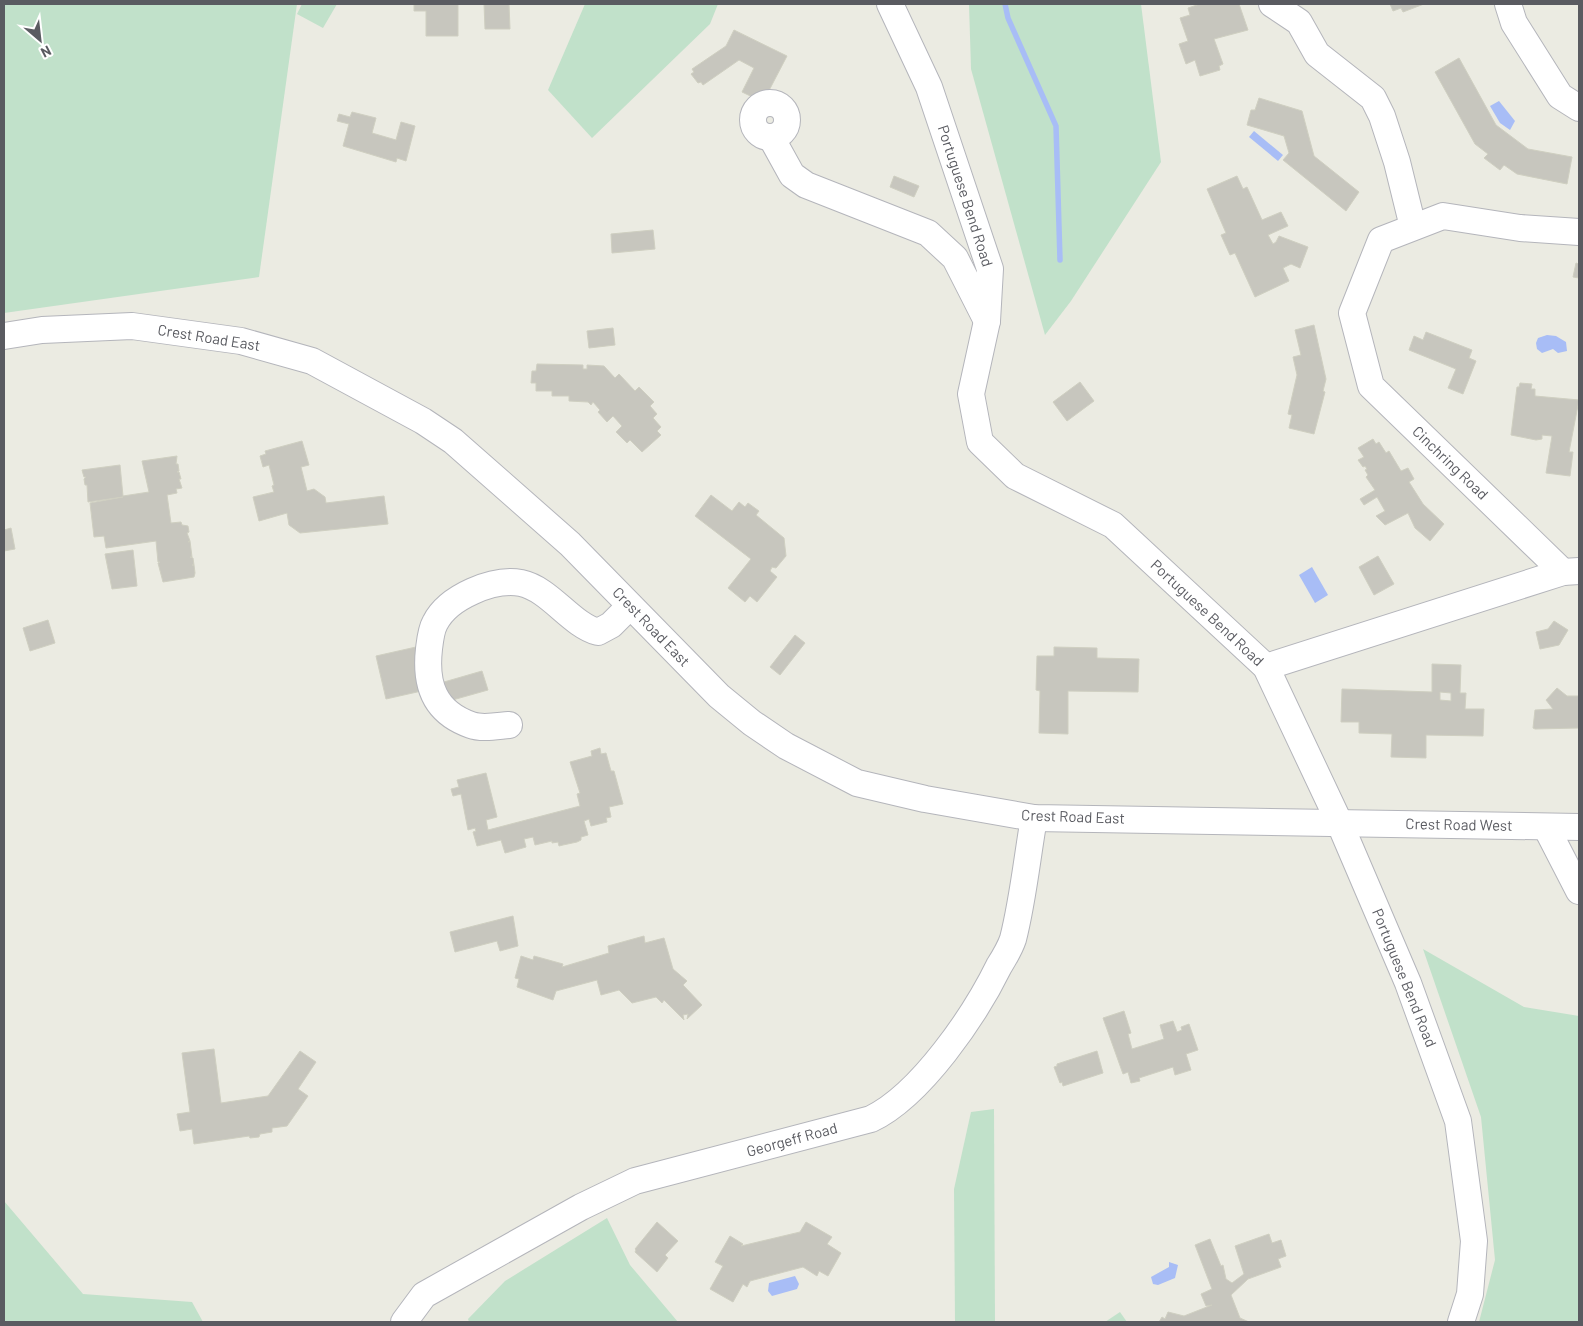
<svg xmlns="http://www.w3.org/2000/svg" width="1583" height="1326" font-family="Barlow,sans-serif">
<style>
.green{fill:#c1e1ca}
.water{fill:#a8bdf6}
.lines{fill:none;stroke-linecap:round;stroke-linejoin:round}
.stream{stroke:#a8bdf6;stroke-width:5.5}
.building{fill:#c7c6be;stroke:#cfcfc1;fill-rule:evenodd}
.minor-casing{stroke:#b4b5bb;stroke-width:28}
.minor{stroke:#fff;stroke-width:26}
.labels{text-anchor:middle;stroke-width:4;stroke-linejoin:round;paint-order:stroke}
.street-label{font-size:15px;fill:#5a5b61;stroke:#fff}
</style>
<rect width="100%" height="100%" fill="#ebebe2"/>
<g class="green">
<path d="M 4,4 L 297,4 L 259,277 L 4,313 Z"/>
<path d="M 302,4 L 337,4 L 323,28 L 297,14 Z"/>
<path d="M 585,4 L 718,4 L 710,24 L 592,138 L 548,90 Z"/>
<path d="M 969,4 L 1141,4 L 1161,162 L 1071,301 L 1045,335 L 971,69 Z"/>
<path d="M 1423,949 L 1524,1007 L 1579,1016 L 1579,1322 L 1479,1322 L 1495,1260 L 1481,1117 Z"/>
<path d="M 994,1109 L 995,1322 L 955,1322 L 954,1189 L 971,1112 Z"/>
<path d="M 4,1201 L 83,1294 L 192,1302 L 203,1322 L 4,1322 Z"/>
<path d="M 607,1218 L 630,1265 L 678,1322 L 469,1322 L 468,1319 L 505,1281 Z"/>
<path d="M 1120,1312 L 1127,1322 L 1105,1322 Z"/>
</g>
<g class="water">
<path d="M 1499,101 L 1515,121 L 1510,130 L 1500,123 L 1490,106 Z"/>
<path d="M 1254,131 L 1283,155 L 1278,161 L 1249,137 Z"/>
<path d="M 1547,335 L 1556,336 L 1566,342 L 1567,351 L 1558,353 L 1553,349 L 1542,353 L 1537,349 L 1536,343 L 1538,338 Z"/>
<path d="M 1312,567 L 1328,595 L 1315,603 L 1299,575 Z"/>
<path d="M 1169,1262 L 1178,1265 L 1175,1278 L 1158,1285 L 1153,1284 L 1151,1277 L 1169,1267 Z"/>
<path d="M 795,1276 L 799,1284 L 797,1289 L 772,1296 L 768,1291 L 769,1283 Z"/>
</g>
<g class="lines">
<path class="stream" d="M 1005,4 L 1008,18 L 1056,126 L 1060,260"/>
</g>
<g class="building">
<path d="M 414,4 L 458,4 L 458,36 L 426,36 L 426,11 L 414,11 Z"/>
<path d="M 484,4 L 509,4 L 510,29 L 485,29 Z"/>
<path d="M 1200,4 L 1239,4 L 1248,30 L 1214,39 L 1223,64 L 1219,66 L 1220,70 L 1200,76 L 1195,60 L 1186,64 L 1179,44 L 1188,41 L 1180,18 L 1190,15 L 1188,8 Z"/>
<path d="M 1390,4 L 1424,4 L 1403,12 L 1401,8 L 1393,11 Z"/>
<path d="M 734,30 L 787,56 L 763,102 L 742,92 L 754,68 L 739,60 L 703,85 L 701,82 L 698,83 L 691,74 L 694,72 L 692,69 L 726,46 Z"/>
<path d="M 1459,58 L 1496,125 L 1528,149 L 1572,157 L 1567,184 L 1517,174 L 1504,165 L 1500,170 L 1484,158 L 1488,154 L 1475,144 L 1435,72 Z"/>
<path d="M 1259,98 L 1302,111 L 1314,156 L 1359,192 L 1346,211 L 1283,160 L 1289,153 L 1284,136 L 1247,125 L 1251,110 L 1255,110 Z"/>
<path d="M 352,112 L 376,118 L 372,133 L 396,140 L 401,122 L 415,126 L 406,161 L 397,158 L 396,162 L 343,146 L 349,124 L 337,121 L 339,114 L 350,117 Z"/>
<path d="M 894,176 L 919,186 L 914,197 L 890,187 Z"/>
<path d="M 1237,176 L 1243,189 L 1247,187 L 1262,220 L 1281,212 L 1288,226 L 1268,235 L 1273,244 L 1276,242 L 1279,236 L 1308,247 L 1300,268 L 1291,264 L 1283,268 L 1289,281 L 1255,297 L 1235,253 L 1230,255 L 1221,235 L 1226,233 L 1207,189 Z"/>
<path d="M 653,230 L 655,249 L 612,253 L 611,234 Z"/>
<path d="M 1576,263 L 1579,264 L 1579,278 L 1573,277 Z"/>
<path d="M 1314,325 L 1326,379 L 1323,391 L 1325,392 L 1314,434 L 1289,428 L 1292,415 L 1288,414 L 1297,375 L 1293,357 L 1301,355 L 1295,330 Z"/>
<path d="M 613,328 L 615,345 L 589,348 L 587,331 Z"/>
<path d="M 1426,332 L 1472,350 L 1469,358 L 1476,361 L 1463,394 L 1448,388 L 1456,369 L 1409,350 L 1414,336 L 1423,340 Z"/>
<path d="M 537,364 L 583,365 L 583,369 L 587,369 L 587,365 L 604,366 L 615,378 L 619,374 L 635,391 L 639,387 L 654,402 L 650,406 L 657,414 L 653,418 L 661,427 L 657,431 L 661,435 L 642,452 L 630,440 L 627,443 L 616,432 L 622,426 L 613,416 L 607,422 L 598,412 L 600,410 L 593,402 L 591,405 L 588,402 L 569,401 L 569,396 L 552,396 L 552,391 L 536,391 L 536,383 L 531,383 L 532,371 L 536,371 Z"/>
<path d="M 1080,382 L 1094,401 L 1067,421 L 1053,402 Z"/>
<path d="M 1520,383 L 1532,384 L 1531,389 L 1535,389 L 1535,396 L 1579,400 L 1569,452 L 1573,452 L 1570,476 L 1546,473 L 1552,436 L 1542,435 L 1542,439 L 1536,440 L 1511,435 L 1517,387 L 1519,387 Z"/>
<path d="M 1373,439 L 1376,444 L 1379,442 L 1386,453 L 1389,451 L 1401,471 L 1408,468 L 1414,479 L 1409,482 L 1423,504 L 1444,524 L 1430,541 L 1415,528 L 1408,513 L 1385,525 L 1376,516 L 1385,511 L 1377,497 L 1364,505 L 1360,499 L 1375,490 L 1366,477 L 1368,475 L 1365,470 L 1367,469 L 1365,466 L 1363,467 L 1358,460 L 1364,457 L 1358,448 Z"/>
<path d="M 302,441 L 309,465 L 301,467 L 307,491 L 314,489 L 325,497 L 326,503 L 384,496 L 388,524 L 300,533 L 289,525 L 287,513 L 259,521 L 253,497 L 274,492 L 272,486 L 274,485 L 269,465 L 263,467 L 260,456 L 266,454 L 265,451 Z"/>
<path d="M 177,456 L 176,464 L 178,464 L 179,471 L 177,472 L 179,472 L 181,479 L 179,479 L 182,488 L 176,489 L 177,493 L 167,495 L 171,523 L 181,522 L 182,525 L 188,526 L 189,532 L 187,533 L 190,541 L 188,542 L 190,541 L 192,557 L 190,557 L 193,558 L 194,565 L 192,565 L 194,565 L 195,573 L 194,577 L 163,582 L 158,563 L 160,562 L 158,562 L 156,541 L 106,548 L 104,536 L 94,537 L 90,503 L 123,497 L 88,502 L 87,485 L 85,485 L 84,479 L 86,477 L 84,477 L 82,470 L 120,465 L 123,496 L 149,492 L 142,461 Z"/>
<path d="M 711,495 L 732,511 L 739,502 L 745,507 L 748,503 L 759,511 L 756,515 L 784,538 L 786,556 L 776,568 L 772,567 L 770,571 L 777,577 L 757,602 L 750,596 L 745,602 L 728,588 L 751,559 L 695,516 Z"/>
<path d="M 11,528 L 15,549 L 4,551 L 4,530 Z"/>
<path d="M 133,550 L 137,586 L 112,589 L 105,554 Z"/>
<path d="M 1378,556 L 1394,584 L 1374,595 L 1359,567 Z"/>
<path d="M 48,620 L 55,643 L 30,651 L 23,628 Z"/>
<path d="M 1554,621 L 1568,630 L 1559,645 L 1540,649 L 1536,632 L 1548,629 Z"/>
<path d="M 795,635 L 805,643 L 780,675 L 770,667 Z"/>
<path d="M 416,647 L 426,690 L 386,699 L 376,656 Z"/>
<path d="M 1054,647 L 1097,648 L 1097,658 L 1139,659 L 1138,692 L 1068,691 L 1068,734 L 1039,733 L 1040,691 L 1036,690 L 1037,656 L 1054,656 Z"/>
<path d="M 1432,664 L 1461,665 L 1460,693 L 1466,693 L 1465,709 L 1484,709 L 1483,736 L 1426,735 L 1426,758 L 1391,757 L 1392,734 L 1359,733 L 1359,722 L 1341,722 L 1342,689 L 1432,692 ZM 1440,692 L 1451,693 L 1451,701 L 1440,700 Z"/>
<path d="M 482,671 L 488,690 L 449,701 L 444,682 Z"/>
<path d="M 1557,688 L 1567,696 L 1579,696 L 1579,728 L 1535,729 L 1533,728 L 1535,710 L 1553,709 L 1546,700 Z"/>
<path d="M 600,748 L 601,754 L 606,753 L 611,771 L 614,771 L 623,804 L 609,807 L 611,817 L 606,818 L 607,822 L 591,826 L 589,819 L 584,821 L 588,835 L 581,837 L 581,840 L 577,842 L 563,845 L 559,846 L 558,842 L 552,843 L 552,841 L 535,845 L 533,837 L 524,839 L 526,847 L 509,852 L 505,853 L 501,840 L 477,846 L 473,832 L 476,831 L 475,828 L 468,830 L 461,794 L 453,796 L 451,789 L 459,787 L 457,780 L 486,773 L 497,817 L 486,820 L 488,830 L 580,806 L 577,794 L 580,793 L 570,762 L 592,756 L 591,751 Z"/>
<path d="M 513,916 L 518,946 L 500,951 L 497,941 L 455,952 L 450,932 Z"/>
<path d="M 644,936 L 645,943 L 664,938 L 673,969 L 687,981 L 683,985 L 702,1005 L 687,1019 L 688,1014 L 683,1015 L 684,1020 L 664,1000 L 662,1003 L 656,997 L 632,1003 L 619,990 L 601,995 L 597,980 L 556,991 L 553,1000 L 517,987 L 519,979 L 515,978 L 521,956 L 533,960 L 534,956 L 563,964 L 562,967 L 609,953 L 608,946 Z"/>
<path d="M 1124,1011 L 1131,1033 L 1128,1034 L 1132,1049 L 1164,1039 L 1160,1025 L 1173,1021 L 1177,1032 L 1182,1030 L 1181,1027 L 1189,1024 L 1198,1050 L 1186,1054 L 1191,1070 L 1175,1075 L 1173,1067 L 1139,1078 L 1140,1081 L 1131,1083 L 1128,1072 L 1123,1074 L 1103,1018 Z"/>
<path d="M 214,1049 L 221,1103 L 268,1096 L 300,1051 L 316,1062 L 298,1089 L 308,1096 L 287,1126 L 272,1128 L 272,1132 L 260,1134 L 259,1137 L 250,1138 L 249,1136 L 194,1144 L 192,1129 L 180,1131 L 177,1114 L 190,1112 L 182,1053 Z"/>
<path d="M 1097,1051 L 1103,1073 L 1063,1086 L 1062,1082 L 1060,1083 L 1054,1067 L 1057,1066 L 1057,1064 Z"/>
<path d="M 657,1222 L 678,1241 L 665,1255 L 668,1258 L 657,1272 L 635,1252 L 636,1250 L 635,1249 Z"/>
<path d="M 806,1222 L 832,1237 L 827,1244 L 841,1253 L 828,1276 L 819,1271 L 817,1276 L 803,1267 L 750,1281 L 747,1287 L 743,1284 L 733,1302 L 710,1289 L 723,1266 L 715,1262 L 730,1236 L 743,1244 L 741,1246 L 800,1232 Z"/>
<path d="M 1269,1234 L 1272,1243 L 1281,1240 L 1286,1256 L 1278,1259 L 1281,1267 L 1248,1279 L 1231,1295 L 1240,1318 L 1249,1322 L 1159,1322 L 1162,1317 L 1165,1319 L 1168,1312 L 1184,1316 L 1212,1305 L 1206,1306 L 1201,1294 L 1212,1289 L 1195,1245 L 1210,1239 L 1221,1266 L 1223,1265 L 1226,1279 L 1232,1283 L 1244,1274 L 1235,1246 Z"/>
</g>
<g class="lines">
<g class="minor-casing">
<g id="minor">
<path d="M 890,4 L 929,87 L 990,269 L 987,321 L 971,394 L 980,442 L 1015,476 L 1113,525 L 1266,667 L 1340,824 L 1408,983 L 1458,1121 L 1474,1241 L 1470,1294 L 1461,1322"/>
<path d="M 1272,4 L 1299,22 L 1317,54 L 1373,98 L 1382,116 L 1397,162 L 1413,227"/>
<path d="M 1508,4 L 1514,23 L 1560,96 L 1579,108"/>
<circle cx="770" cy="120" r="17"/>
<path d="M 771,137 L 792,175 L 806,185 L 928,233 L 955,258 L 987,321"/>
<path d="M 4,336 L 42,330 L 132,326 L 241,341 L 312,361 L 423,421 L 453,441 L 570,544 L 719,696 L 752,723 L 786,746 L 857,783 L 925,799 L 1034,818 L 1579,827"/>
<path d="M 1563,572 L 1371,386 L 1352,313 L 1381,240 L 1443,216 L 1520,228 L 1579,232"/>
<path d="M 1266,667 L 1563,572 L 1579,571"/>
<path d="M 509,725 C 497,726 482,729 471,725 C 434,712 425,684 429,649 C 430,641 431,630 435,623 C 448,597 493,578 521,583 C 550,589 571,625 598,632 L 611,625 L 630,606"/>
<path d="M 1546,827 L 1579,891"/>
<path d="M 404,1322 L 424,1295 L 581,1207 L 635,1181 L 871,1119 C 921,1095 975,1015 999,966 C 1004,958 1010,948 1013,939 C 1023,900 1027,858 1034,818"/>
</g>
</g>
<use href="#minor" class="minor"/>
</g>
<g class="labels">
<g class="street-label">
<text transform="translate(965 196) rotate(72)" y="5">Portuguese Bend Road</text>
<text transform="translate(209 338) rotate(9)" y="5">Crest Road East</text>
<text transform="translate(1450 463) rotate(44)" y="5">Cinchring Road</text>
<text transform="translate(1207 613) rotate(43)" y="5">Portuguese Bend Road</text>
<text transform="translate(651 627) rotate(46)" y="5">Crest Road East</text>
<text transform="translate(1073 817) rotate(2)" y="5">Crest Road East</text>
<text transform="translate(1459 825) rotate(1)" y="5">Crest Road West</text>
<text transform="translate(1404 978) rotate(68)" y="5">Portuguese Bend Road</text>
<text transform="translate(792 1140) rotate(-15)" y="5">Georgeff Road</text>
</g>
</g>
<rect width="1583" height="1326" fill="none" stroke="#5a5b61" stroke-width="10"/>
<g transform="translate(40 40) rotate(152)" stroke="#ffffff" stroke-width="4" paint-order="stroke">
<path d="M0-4L9 19L0 12L-9 19Z" fill="#5a5b61"/>
<text y="-8" font-size="14" font-weight="bold" text-anchor="middle" fill="#5a5b61">N</text>
</g>
</svg>
